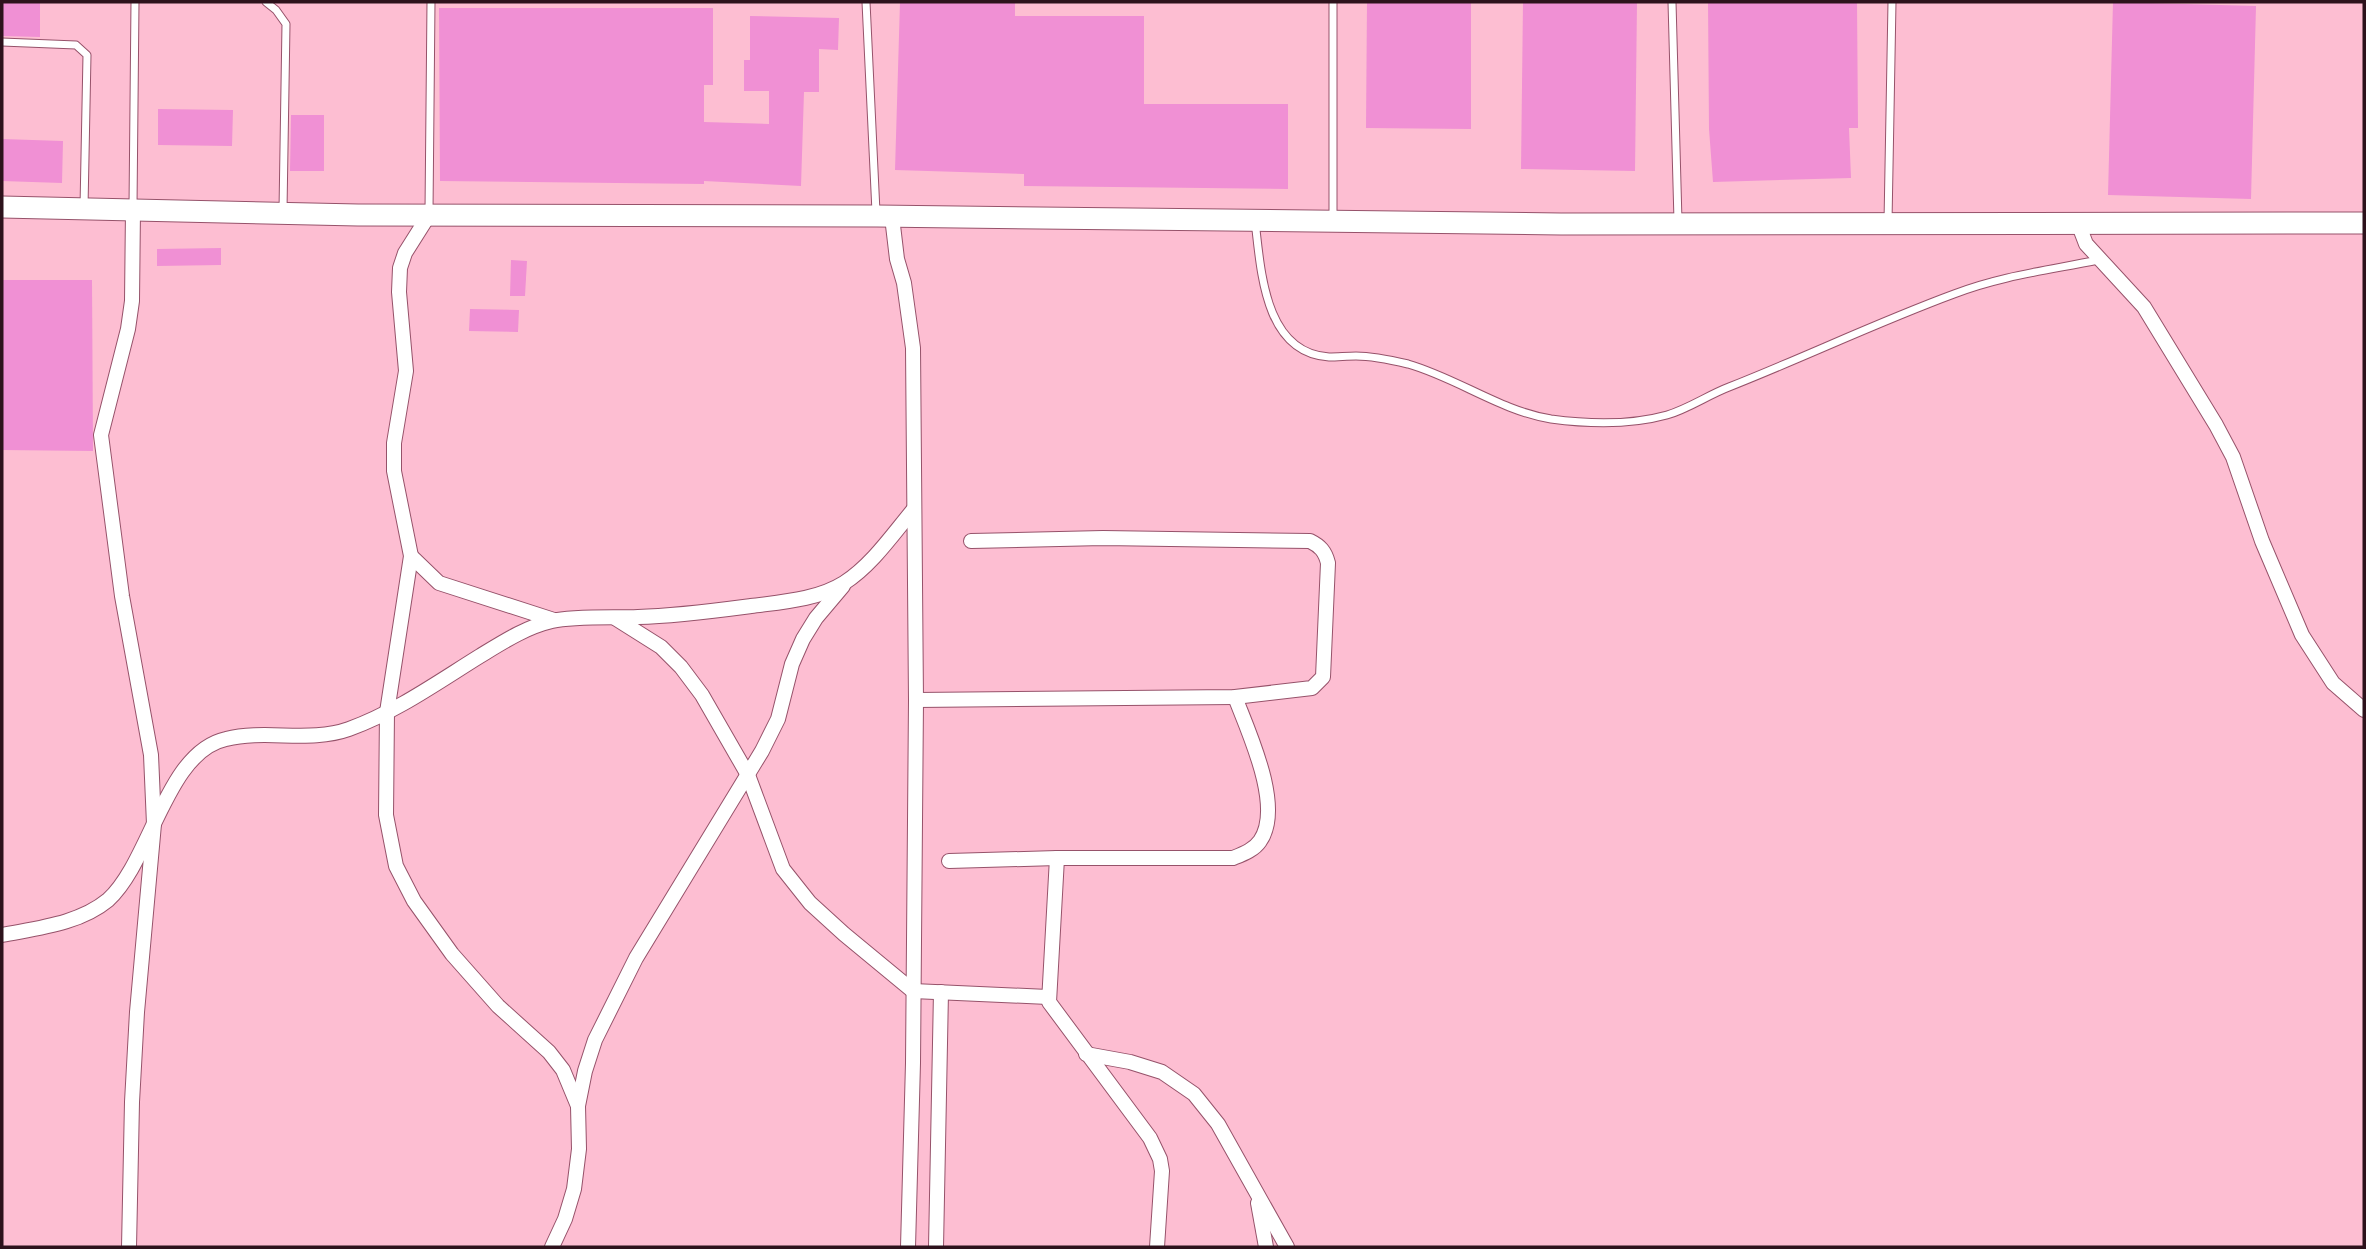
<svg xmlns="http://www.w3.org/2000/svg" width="2366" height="1249" font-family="'Exo 2',sans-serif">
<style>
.building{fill:#f090d4}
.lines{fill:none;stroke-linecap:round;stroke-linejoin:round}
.service-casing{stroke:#96526a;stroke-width:9}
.minor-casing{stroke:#96526a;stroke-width:16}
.secondary-casing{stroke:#96526a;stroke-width:23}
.service{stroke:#fff;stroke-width:7}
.minor{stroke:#fff;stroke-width:14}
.secondary{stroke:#fff;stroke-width:21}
</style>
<rect width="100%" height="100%" fill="#fdbed2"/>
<g class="building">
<path d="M 2,2 L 40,2 L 40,37 L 2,36 Z"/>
<path d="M 900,2 L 1015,2 L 1015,16 L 1144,16 L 1144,104 L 1288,104 L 1288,189 L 1024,186 L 1024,174 L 895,170 Z"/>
<path d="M 1367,2 L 1471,2 L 1471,129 L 1366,128 Z"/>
<path d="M 1523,2 L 1637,2 L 1635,171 L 1521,169 Z"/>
<path d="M 1708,2 L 1857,2 L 1858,128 L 1849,128 L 1851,178 L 1713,182 L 1709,129 Z"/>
<path d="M 2113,2 L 2256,6 L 2251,199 L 2108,195 Z"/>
<path d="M 439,8 L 713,8 L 713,85 L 704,85 L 704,122 L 769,124 L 769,91 L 744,91 L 744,60 L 750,60 L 750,16 L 839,18 L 838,50 L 819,49 L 819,92 L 804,92 L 801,186 L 704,181 L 704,184 L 440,181 Z"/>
<path d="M 158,109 L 233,110 L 232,146 L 158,145 Z"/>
<path d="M 291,115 L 324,115 L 324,171 L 290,171 Z"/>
<path d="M 2,139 L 63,141 L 62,183 L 2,181 Z"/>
<path d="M 221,248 L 221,265 L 157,266 L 157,249 Z"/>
<path d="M 511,260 L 527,261 L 525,296 L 510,296 Z"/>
<path d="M 2,280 L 92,280 L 93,451 L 2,450 Z"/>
<path d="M 470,309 L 519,310 L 518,332 L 469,331 Z"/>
</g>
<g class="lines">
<g class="service-casing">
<g id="service">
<path d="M 266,2 L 276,10 L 286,24 L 283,210"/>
<path d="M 866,2 L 876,212"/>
<path d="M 1672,2 L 1678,221"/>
<path d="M 2,42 L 76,45 L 87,55 L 84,207"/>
<path d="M 133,206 L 135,2"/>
<path d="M 429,211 L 431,2"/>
<path d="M 1333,218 L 1333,2"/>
<path d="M 1255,221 C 1261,270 1264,353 1329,357 C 1338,357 1347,356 1356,356 C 1373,356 1391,360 1408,364 C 1457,378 1501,411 1551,419 C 1588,424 1631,425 1667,415 C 1688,409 1708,395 1729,387 C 1805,357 1878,322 1954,294 C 2000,276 2050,270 2098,260"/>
<path d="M 1888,222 L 1892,2"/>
</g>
</g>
<g class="minor-casing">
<g id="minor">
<path d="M 429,215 L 405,253 L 400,268 L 399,292 L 406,371 L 394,443 L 394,471 L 411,556 L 387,712 L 386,815 L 396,866 L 414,901 L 452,954 L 498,1006 L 549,1052 L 563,1070 L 578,1106"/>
<path d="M 892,217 L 897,259 L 904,283 L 913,348 L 916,700 L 913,1063 L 908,1247"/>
<path d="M 2078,223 L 2086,244 L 2144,307 L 2216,425 L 2233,457 L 2262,541 L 2302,635 L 2333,683 L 2364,710"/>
<path d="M 411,556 L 439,583 L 554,620"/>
<path d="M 615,618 L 661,647 L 681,667 L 702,695 L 748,775 L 783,869 L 810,903 L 844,934 L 913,991 L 1048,997"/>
<path d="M 916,700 L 1235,697 L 1312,688 L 1323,677 L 1328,563 C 1325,551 1320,546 1310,541 L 1103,538 L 971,541"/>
<path d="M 1057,858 L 1049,1002 L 1150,1138 L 1160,1159 L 1162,1171 L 1157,1247"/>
<path d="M 949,861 L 1057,858 L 1233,858 C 1243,854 1254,850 1260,841 C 1284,807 1248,731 1235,697"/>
<path d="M 2,935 C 37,928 79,924 108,900 C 151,861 166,752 226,739 C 266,729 310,743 349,729 C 396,712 438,682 480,656 C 503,642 526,627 552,621 C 574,616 615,618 638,617 C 676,616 713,611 751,606 C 781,602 817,600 844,583 C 872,565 893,534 914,509"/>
<path d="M 1086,1054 L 1130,1062 L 1162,1072 L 1194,1094 L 1218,1124 L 1287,1247"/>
<path d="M 1258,1203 L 1266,1247"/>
<path d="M 129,1247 L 132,1102 L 137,1012 L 154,824 L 151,755 L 122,596 L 101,435 L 128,329 L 132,301 L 133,210"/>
<path d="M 552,1247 L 565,1219 L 574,1189 L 579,1149 L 578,1106 L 585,1071 L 595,1040 L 636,958 L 762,751 L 778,719 L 792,664 L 803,639 L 816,618 L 843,586"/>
<path d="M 936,1247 L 941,992"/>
</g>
</g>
<g class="secondary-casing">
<path id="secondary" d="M 2,207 L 358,215 L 877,216 L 1561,224 L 2364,223"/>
</g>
<use href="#service" class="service"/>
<use href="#minor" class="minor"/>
<use href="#secondary" class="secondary"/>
</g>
<rect width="2366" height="1249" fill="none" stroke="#2d121c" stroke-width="7"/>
</svg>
